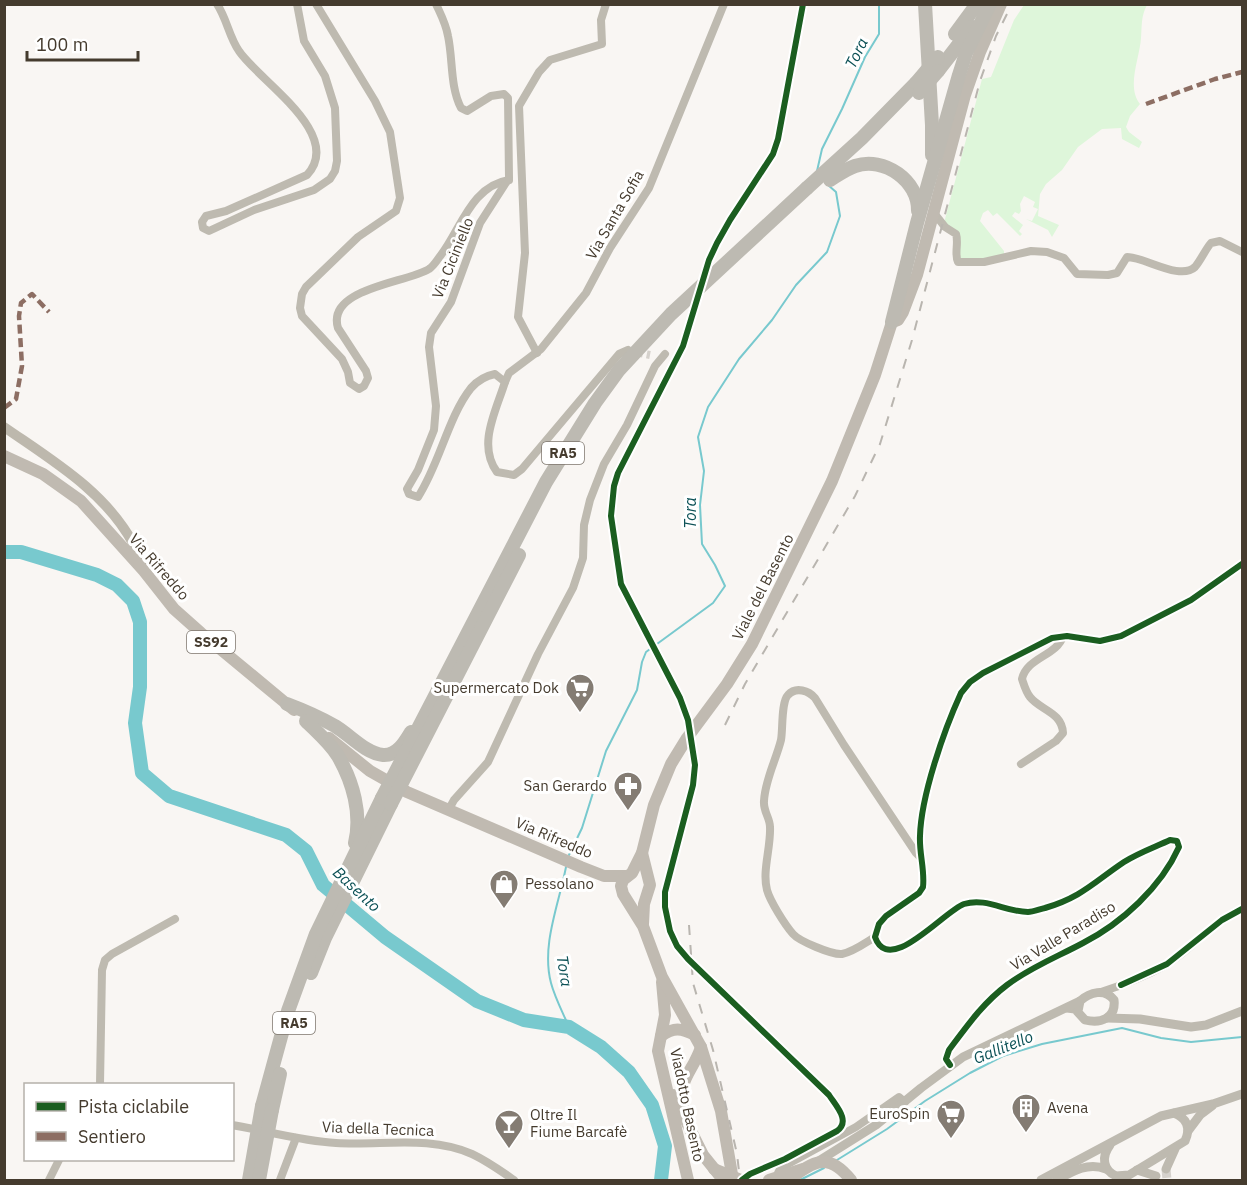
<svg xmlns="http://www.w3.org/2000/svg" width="1247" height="1185" font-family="'IBM Plex Sans',sans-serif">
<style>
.green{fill:#def6da}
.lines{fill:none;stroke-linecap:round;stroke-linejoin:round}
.stream{stroke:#78c9ce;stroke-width:2}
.river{stroke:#78c9ce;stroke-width:14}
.minor-tunnel{stroke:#d5d1cc;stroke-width:8;stroke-dasharray:8 4;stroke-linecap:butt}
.tertiary-tunnel{stroke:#d5d1cc;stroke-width:9;stroke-dasharray:9 4.5;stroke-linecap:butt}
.minor{stroke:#bebab0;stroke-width:8}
.tertiary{stroke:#bebab0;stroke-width:9}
.secondary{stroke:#bdb8ad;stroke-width:10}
.primary{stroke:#c0bab1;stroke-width:12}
.motorway{stroke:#bdbab2;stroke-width:14}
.rail{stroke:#b9b5af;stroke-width:2;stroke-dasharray:10 10;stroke-linecap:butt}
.primary-bridge{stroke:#c0bab1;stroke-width:12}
.motorway-bridge{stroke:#bdbab2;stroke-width:14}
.quiet{stroke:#8d6e63;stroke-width:4.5;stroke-dasharray:9 4.5;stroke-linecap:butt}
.cycleway-casing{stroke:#fff;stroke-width:10}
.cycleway{stroke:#1b5e20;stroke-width:6}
.labels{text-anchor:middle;stroke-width:6;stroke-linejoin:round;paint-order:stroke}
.shield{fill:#fff;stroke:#7d766d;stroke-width:1.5}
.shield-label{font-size:14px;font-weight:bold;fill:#453b2e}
.street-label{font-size:15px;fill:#453b2e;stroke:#fff}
.poi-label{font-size:15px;fill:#453b2e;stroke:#fff;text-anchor:end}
.water-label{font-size:16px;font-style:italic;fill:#0c5156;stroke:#fff}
</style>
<rect width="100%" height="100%" fill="#f9f6f3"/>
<path class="green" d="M 1024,5 L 1147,5 C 1141,16 1142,25 1141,38 C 1140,57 1126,87 1140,104 L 1130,116 L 1126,127 L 1129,132 L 1142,142 L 1139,148 L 1122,139 L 1121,128 L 1102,129 L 1078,147 L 1062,170 L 1046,184 L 1040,194 L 1038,216 L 1059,225 L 1052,237 L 1048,230 L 1026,219 L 1032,221 L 1038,209 L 1033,207 L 1035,202 L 1024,196 L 1020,204 L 1021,211 L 1019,214 L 1015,212 L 1012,216 L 1023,225 L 1019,231 L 1022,234 L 1020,236 L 997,213 L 993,216 L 988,210 L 983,213 L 980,221 L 1004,251 L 1004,255 L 959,262 L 959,240 L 944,223 L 982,79 L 991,77 L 1014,20 Z"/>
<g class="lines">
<g class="stream">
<path d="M 817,171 L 822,149 L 842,109 L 865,57 L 879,34 L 879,4"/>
<path d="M 569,855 L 582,828 L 606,751 L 637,690 L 642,662 L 646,652 L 713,603 L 725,586 L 715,565 L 702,544 L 700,505 L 704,471 L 698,437 L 708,407 L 739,359 L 772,320 L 796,285 L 827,252 L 840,216 L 836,192 L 828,185"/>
<path d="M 566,867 C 559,904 541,945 551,983 C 555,998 563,1013 569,1027"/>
<path d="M 837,1160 L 887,1129 L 925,1101 L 970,1073 L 1003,1056 L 1042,1044 L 1122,1028 L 1161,1038 L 1191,1042 L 1242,1037"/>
<path d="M 800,1180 L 824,1168"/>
</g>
<path class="river" d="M 4,552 L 21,552 L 97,575 L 117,585 L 133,601 L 140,622 L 140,687 L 135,723 L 142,773 L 169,796 L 286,835 L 306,851 L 323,885 L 385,937 L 477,1001 L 524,1020 L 569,1027 L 601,1047 L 629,1072 L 652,1105 L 665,1146 L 661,1180"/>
<path class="minor-tunnel" d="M 635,352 L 650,355"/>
<path class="tertiary-tunnel" d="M 1166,1169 L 1167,1180"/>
<g class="minor">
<path d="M 217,4 C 227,19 229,37 239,51 C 258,80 345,134 307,175 L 226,211 L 206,216 L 202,222 L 203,228 L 209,231 L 254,210 L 314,190 L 330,179 L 335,171 L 337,161 L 335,108 L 325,76 L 304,41 L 297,4"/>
<path d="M 316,4 L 375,101 L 390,132 L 400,198 L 396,211 L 358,237 L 306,287 L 302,294 L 300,308 L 302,316 L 342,359 L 348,372 L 350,383 L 359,389 L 364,386 L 368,378 L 366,371 L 338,328 C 326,288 407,283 429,269 C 434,266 437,260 441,255 C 461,229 471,186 509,180"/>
<path d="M 436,4 C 441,15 446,24 448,36 C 453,59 450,87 461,108 L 467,111 L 491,96 L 504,94 L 508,98 L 509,178 L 480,223 L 451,302 L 431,333 L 429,347 L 436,406 L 434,430 L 418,470 L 407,489 L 409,494 L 418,497 C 440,463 448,417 471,388 C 478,380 485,376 495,374 L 505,382"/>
<path d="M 934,213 L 945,227 L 956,234 C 959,243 954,254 958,262 L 984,262 L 1031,251 L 1047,252 L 1064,258 L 1077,274 L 1108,275 L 1117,273 L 1127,257 C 1145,257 1180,281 1195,267 C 1201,260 1205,250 1211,243 L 1220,241 L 1242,252"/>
<path d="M 628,350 L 619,354 L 522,469 L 514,475 L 497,472 C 477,445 496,411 505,382 L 509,373 L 541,349 L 586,293 L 610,248 L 649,188 L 724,4"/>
<path d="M 537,353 L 518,317 L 525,253 L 519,106 L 539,72 L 550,60 L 602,44 L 601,20 L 606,4"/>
<path d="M 1021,764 L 1056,741 L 1063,733 C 1062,712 1040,710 1030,697 C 1026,692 1024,685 1022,679 C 1027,657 1057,656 1063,636"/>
<path d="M 449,809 L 454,800 L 488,762 L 538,654 L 573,588 L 583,558 L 584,525 L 590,500 L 604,464 L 627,425 L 655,366 L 665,354"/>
<path d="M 875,937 C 865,943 853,952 842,954 C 832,955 799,941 793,934 C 785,925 770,901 767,890 C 762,871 771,847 770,827 C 770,818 763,811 764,801 C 765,780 776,760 781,740 C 783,730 781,702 788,695 C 796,686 809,691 815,698 L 844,745 L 916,853 L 921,858"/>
<path d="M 1101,992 C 1123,985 1146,976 1166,965 C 1193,948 1213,922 1242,909"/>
<path d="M 950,1065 L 946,1059 L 949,1050 C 967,1026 983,1003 1007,985 C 1031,967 1057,957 1083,943 C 1122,923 1161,887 1179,847 L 1177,841 L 1170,840 C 1155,847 1138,853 1124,862 C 1094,882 1082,897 1045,908 C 1040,909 1033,912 1028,912 C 1006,912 986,897 964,904 C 944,911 889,977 875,937 L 879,924 L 886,916 L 919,893 L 923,887 C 925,870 919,853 920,836 C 921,796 944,730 961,693 L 970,682 L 983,673 L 1052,638 L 1067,636 L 1100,641 L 1121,636 L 1191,600 L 1242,564"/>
<path d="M 100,1084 L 102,970 L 105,960 L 112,954 L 175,919"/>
<path d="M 232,1125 C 267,1131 301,1141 336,1143 C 381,1146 429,1135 472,1154 C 487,1161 501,1171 514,1180"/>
<path d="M 782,1179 L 778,1173 L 780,1169 L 788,1164 L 856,1127 L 899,1097 L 905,1102"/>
<path d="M 49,1180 L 59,1160"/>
<path d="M 280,1180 L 296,1138"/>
</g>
<g class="tertiary">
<path d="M 1067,1008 L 1075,1009 L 1085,1020 C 1101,1024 1116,1018 1114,1000 C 1105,988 1090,992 1080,1001 L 1078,1011"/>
<path d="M 1107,1018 L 1140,1019 L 1191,1027 L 1206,1025 L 1242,1011"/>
<path d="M 1188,1131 L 1200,1115 L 1212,1106"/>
<path d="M 1110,1145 C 1101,1157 1103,1170 1116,1176 L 1129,1175 L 1185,1141 C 1191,1128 1187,1118 1174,1113"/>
<path d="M 817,1162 L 876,1125 L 921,1088 L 963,1057 L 1080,1001"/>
<path d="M 1166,1169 L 1175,1149"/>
<path d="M 1137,1170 L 1156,1176"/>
<path d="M 1041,1180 L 1161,1116 L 1213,1104 L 1242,1094"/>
<path d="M 1057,1180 C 1073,1171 1088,1162 1106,1169"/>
</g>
<path class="secondary" d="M 4,427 C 53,461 106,492 134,545 C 138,553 144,562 144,571"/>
<g class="primary">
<path d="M 4,456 L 43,474 L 81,501 L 144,571 L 174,609 L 201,633 L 294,710"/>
<path d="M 329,738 L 370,771 L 407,792 L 581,867 L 604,876 L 626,876"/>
<path d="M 642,853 L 650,885 L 644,904 L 643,924"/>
<path d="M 662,982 L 665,1015 L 658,1051 L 688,1180"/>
<path d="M 661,1036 C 674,1027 681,1028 695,1035"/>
<path d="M 673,1095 L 703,1155 L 720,1176"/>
<path d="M 683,1107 C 678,1078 693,1072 701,1047"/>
<path d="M 733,1180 L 721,1111 L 701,1047 L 662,977 L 643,926 L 623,894 L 621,886 L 623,880 L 632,873 L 642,853 L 654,805 L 671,764 L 687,738 L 727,684 L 752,644 L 832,481 L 875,375 L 892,322 L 898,320 L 903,312 L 917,275 L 965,95 L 980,52 L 1001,4"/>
<path d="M 789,1180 C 814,1160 829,1152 851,1180"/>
</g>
<g class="motorway">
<path d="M 925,4 L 932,125 L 932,155"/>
<path d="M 955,34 L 977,4"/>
<path d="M 938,71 L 972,27"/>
<path d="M 830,180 C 838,175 846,169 855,166 C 884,156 919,181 918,211"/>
<path d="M 807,188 L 862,138 L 916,83"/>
<path d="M 892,322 L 917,223 L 959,75 L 966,53 L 990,4"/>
<path d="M 287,704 C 303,710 319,717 335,726 C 350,735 365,753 383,755 C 397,756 405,742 411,732"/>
<path d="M 306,721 C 317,732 330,743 338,756 C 353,782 362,814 355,843"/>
<path d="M 311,973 L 325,938 L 391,804"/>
<path d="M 262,1106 L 288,1011 L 316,934 L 382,798"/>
<path d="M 272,1110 L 280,1074"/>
</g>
<g class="rail">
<path d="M 725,725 L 745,684 L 855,496 L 880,444 L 912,340 L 980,81 L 996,36 L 1012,4"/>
<path d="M 689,925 L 693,983 L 713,1050 L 737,1154 L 740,1180"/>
</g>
<g class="primary-bridge">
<path d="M 714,1169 L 741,1180"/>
<path d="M 769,1180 L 803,1169"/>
</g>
<g class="motorway-bridge">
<path d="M 916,83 L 938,57"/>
<path d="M 919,93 L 938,71"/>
<path d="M 382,798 L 546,482 L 595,403 L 619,370 L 671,314 L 807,188"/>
<path d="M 391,804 L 519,555"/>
<path d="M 249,1180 L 262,1106"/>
<path d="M 259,1180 L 272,1110"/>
</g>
<g class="quiet">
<path d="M 1146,104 L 1215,79 L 1242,72"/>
<path d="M 4,408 L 16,399 L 22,366 L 19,316 L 21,303 L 32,294 L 49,312"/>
</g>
<g class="cycleway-casing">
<g id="cycleway">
<path d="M 1121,985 L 1167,964 L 1222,920 L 1242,909"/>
<path d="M 950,1065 L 946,1059 L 949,1050 C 967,1026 983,1003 1007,985 C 1031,967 1057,957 1083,943 C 1122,923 1161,887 1179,847 L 1177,841 L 1170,840 C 1155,847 1138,853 1124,862 C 1094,882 1082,897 1045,908 C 1040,909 1033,912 1028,912 C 1006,912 986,897 964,904 C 944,911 889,977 875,937 L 879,924 L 886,916 L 919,893 L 923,887 C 925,870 919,853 920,836 C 921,796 944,730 961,693 L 970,682 L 983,673 L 1052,638 L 1067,636 L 1100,641 L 1121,636 L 1191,600 L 1242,564"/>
<path d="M 742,1180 L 750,1174 L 785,1159 L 837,1131 C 851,1121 836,1106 829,1095 L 688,959 L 677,946 L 670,931 L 665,907 L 665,892 L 693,785 L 695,765 L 688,720 L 680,698 L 621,584 L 611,516 L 614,486 L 618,473 L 683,346 L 709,260 L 717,243 L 730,220 L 773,154 L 778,139 L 803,4"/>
</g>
</g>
<use href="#cycleway" class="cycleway"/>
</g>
<defs>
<g id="supermarket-pin" transform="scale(1.5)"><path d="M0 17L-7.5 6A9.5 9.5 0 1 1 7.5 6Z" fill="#847c73" stroke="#fff"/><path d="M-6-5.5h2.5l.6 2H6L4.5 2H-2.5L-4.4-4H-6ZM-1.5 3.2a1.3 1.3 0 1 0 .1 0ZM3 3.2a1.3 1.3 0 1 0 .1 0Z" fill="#fff"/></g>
<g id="pharmacy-pin" transform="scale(1.5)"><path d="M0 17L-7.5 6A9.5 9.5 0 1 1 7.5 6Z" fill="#847c73" stroke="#fff"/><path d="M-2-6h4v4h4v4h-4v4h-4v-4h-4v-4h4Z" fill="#fff"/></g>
<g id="shop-pin" transform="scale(1.5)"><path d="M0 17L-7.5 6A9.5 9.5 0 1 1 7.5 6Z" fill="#847c73" stroke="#fff"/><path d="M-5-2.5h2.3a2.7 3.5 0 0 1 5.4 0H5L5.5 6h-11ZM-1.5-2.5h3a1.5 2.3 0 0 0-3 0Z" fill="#fff"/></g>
<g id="building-pin" transform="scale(1.5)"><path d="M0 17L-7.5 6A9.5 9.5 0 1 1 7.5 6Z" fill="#847c73" stroke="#fff"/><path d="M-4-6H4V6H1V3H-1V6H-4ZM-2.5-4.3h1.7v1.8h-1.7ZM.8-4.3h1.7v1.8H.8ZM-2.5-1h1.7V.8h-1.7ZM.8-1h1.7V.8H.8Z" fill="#fff"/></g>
<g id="bar-pin" transform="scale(1.5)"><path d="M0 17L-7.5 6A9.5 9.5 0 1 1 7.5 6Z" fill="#847c73" stroke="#fff"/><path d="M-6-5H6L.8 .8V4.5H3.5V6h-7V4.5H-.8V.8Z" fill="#fff"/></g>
</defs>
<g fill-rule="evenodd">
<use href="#supermarket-pin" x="580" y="688"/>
<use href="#pharmacy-pin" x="628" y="786"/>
<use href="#shop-pin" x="504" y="884"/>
<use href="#building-pin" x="1026" y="1108"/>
<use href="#supermarket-pin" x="951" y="1114"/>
<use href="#bar-pin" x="509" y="1124"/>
</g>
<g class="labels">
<g class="shield">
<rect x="542" y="442" width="42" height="22" rx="4.5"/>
<rect x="187" y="631" width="48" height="22" rx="4.5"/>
<rect x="273" y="1012" width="42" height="22" rx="4.5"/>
</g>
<g class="shield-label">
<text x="563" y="458">RA5</text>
<text x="211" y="647">SS92</text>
<text x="294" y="1028">RA5</text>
</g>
<g class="street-label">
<text transform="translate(615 215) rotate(-60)" y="5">Via Santa Sofia</text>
<text transform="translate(453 258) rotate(-68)" y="5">Via Ciciniello</text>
<text transform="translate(159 567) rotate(49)" y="5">Via Rifreddo</text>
<text transform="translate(763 587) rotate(-63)" y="5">Viale del Basento</text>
<text transform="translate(554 838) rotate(23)" y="5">Via Rifreddo</text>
<text transform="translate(1063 936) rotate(-31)" y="5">Via Valle Paradiso</text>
<text transform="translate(687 1105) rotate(78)" y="5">Viadotto Basento</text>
<text transform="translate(378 1129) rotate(2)" y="5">Via della Tecnica</text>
</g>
<g class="poi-label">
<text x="559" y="693">Supermercato Dok</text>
<text x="607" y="791">San Gerardo</text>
<text x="525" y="889" text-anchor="start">Pessolano</text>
<text x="1047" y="1113" text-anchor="start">Avena</text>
<text x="930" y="1119">EuroSpin</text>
<text x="530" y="1120" text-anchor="start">Oltre Il<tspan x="530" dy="17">Fiume Barcafè</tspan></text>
</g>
<g class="water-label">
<text transform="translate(856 53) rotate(-64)" y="6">Tora</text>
<text transform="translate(690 513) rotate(-90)" y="6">Tora</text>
<text transform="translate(357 889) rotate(43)" y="6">Basento</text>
<text transform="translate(565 971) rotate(81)" y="6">Tora</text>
<text transform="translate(1003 1047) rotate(-22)" y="6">Gallitello</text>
</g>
</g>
<rect width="1247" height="1185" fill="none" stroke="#453b2e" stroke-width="12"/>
<rect x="24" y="1083" width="210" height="78" fill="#ffffff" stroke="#b5b1ab" stroke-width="1.5"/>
<rect x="36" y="1102" width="30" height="9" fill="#1b5e20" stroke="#b5b1ab" stroke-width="1.5"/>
<text x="78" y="1113" font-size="18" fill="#453b2e">Pista ciclabile</text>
<rect x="36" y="1132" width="30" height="9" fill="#8d6e63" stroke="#b5b1ab" stroke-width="1.5"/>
<text x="78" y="1143" font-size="18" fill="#453b2e">Sentiero</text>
<path d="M27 51v9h111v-9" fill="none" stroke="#453b2e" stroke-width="3"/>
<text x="36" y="51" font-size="18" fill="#453b2e" stroke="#ffffff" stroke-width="4.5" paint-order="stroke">100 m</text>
</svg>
